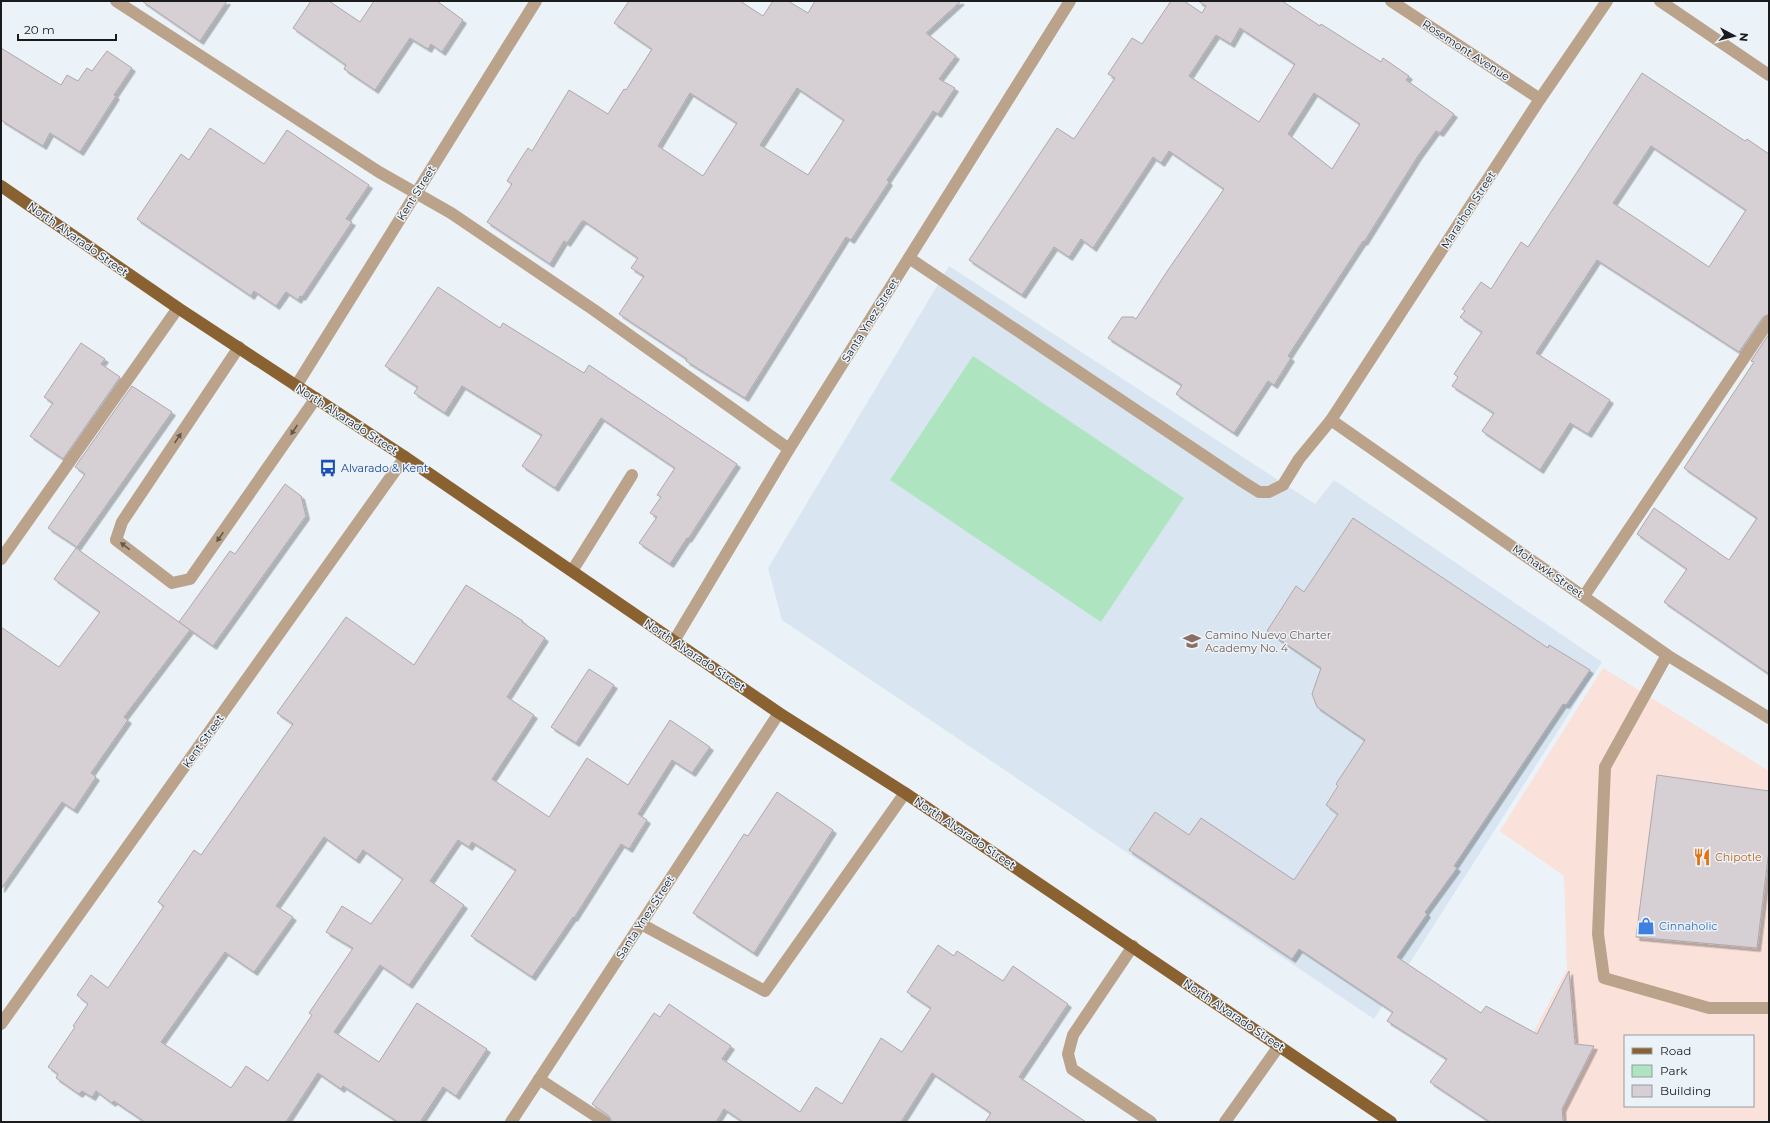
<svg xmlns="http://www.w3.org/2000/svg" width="1770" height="1123" font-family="Montserrat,sans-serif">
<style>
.commercial{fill:#fae1da;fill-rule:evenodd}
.built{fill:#d9e6f1}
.green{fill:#afe4c0}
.building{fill:#d6cfd4;stroke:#afa8ad;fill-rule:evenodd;filter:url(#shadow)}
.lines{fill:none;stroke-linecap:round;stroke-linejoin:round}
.minor{stroke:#baa38a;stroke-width:12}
.major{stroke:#8a6231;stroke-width:12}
.oneway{fill:#61584e}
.labels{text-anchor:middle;stroke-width:3;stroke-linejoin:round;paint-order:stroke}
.street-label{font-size:11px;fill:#191b1d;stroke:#ebf2f8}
.transit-label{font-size:11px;fill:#164399;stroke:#ebf2f8;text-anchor:start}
.education-label{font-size:11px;fill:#785e54;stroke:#ebf2f8;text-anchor:start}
.food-label{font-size:11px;fill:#c56008;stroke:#ebf2f8;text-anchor:start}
.shop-label{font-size:11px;fill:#366cbe;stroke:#ebf2f8;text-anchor:start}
</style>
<defs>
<filter id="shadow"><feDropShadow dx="3.5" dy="3.5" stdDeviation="0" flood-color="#0004"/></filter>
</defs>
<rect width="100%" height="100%" fill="#ebf2f8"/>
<path class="commercial" d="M 1603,668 L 1769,771 L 1769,1122 L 1502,1122 L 1490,1114 L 1567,969 L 1564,876 L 1500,831 ZM 1625,1036 L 1753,1036 L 1753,1106 L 1625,1106 Z"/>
<path class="built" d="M 949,266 L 1315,504 L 1334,480 L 1602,662 L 1374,1019 L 782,620 L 768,568 Z"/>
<path class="green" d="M 973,356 L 1184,498 L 1101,622 L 890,480 Z"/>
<g class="building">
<path d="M 142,1 L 227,1 L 200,41 Z"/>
<path d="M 311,1 L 329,1 L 360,22 L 374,1 L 437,1 L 463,20 L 442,52 L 431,44 L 428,49 L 410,38 L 375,90 L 344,69 L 346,65 L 293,28 Z"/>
<path d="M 629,1 L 740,1 L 763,16 L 773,1 L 788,1 L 808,13 L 815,1 L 961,1 L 926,33 L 956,56 L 939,79 L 955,88 L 938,114 L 933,111 L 887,180 L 889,182 L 851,240 L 846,237 L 745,398 L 686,361 L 687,359 L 619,314 L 644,276 L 631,268 L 638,258 L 584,221 L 582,221 L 567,243 L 564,241 L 550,264 L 487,222 L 512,184 L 507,181 L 522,157 L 528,148 L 532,151 L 569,90 L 608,114 L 624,89 L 626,90 L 652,49 L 614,23 ZM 797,88 L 844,120 L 808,175 L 760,145 ZM 690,93 L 737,123 L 703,176 L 658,146 Z"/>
<path d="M 1171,1 L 1184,1 L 1202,13 L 1206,6 L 1198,1 L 1282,1 L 1320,26 L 1321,24 L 1381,62 L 1383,58 L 1409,76 L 1406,80 L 1454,114 L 1440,133 L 1436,131 L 1418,156 L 1364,242 L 1363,241 L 1288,356 L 1291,358 L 1274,385 L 1268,381 L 1234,433 L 1176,394 L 1182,385 L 1108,338 L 1122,317 L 1133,317 L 1136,319 L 1168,270 L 1224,189 L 1169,151 L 1161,163 L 1153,157 L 1093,248 L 1081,239 L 1069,257 L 1054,247 L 1022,295 L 969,260 L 1057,128 L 1074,139 L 1115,78 L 1108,74 L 1132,38 L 1142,44 ZM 1240,28 L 1295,64 L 1259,122 L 1189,76 L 1216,35 L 1231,44 ZM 1314,93 L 1360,124 L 1332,169 L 1288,134 Z"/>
<path d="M 1,48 L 61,85 L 67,75 L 78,81 L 87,68 L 92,71 L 107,51 L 132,68 L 114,95 L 116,96 L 80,152 L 50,133 L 43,146 L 1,120 Z"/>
<path d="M 1642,73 L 1745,141 L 1747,139 L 1769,154 L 1769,314 L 1763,317 L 1739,352 L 1597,260 L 1536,353 L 1610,400 L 1588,434 L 1570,423 L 1540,470 L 1482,431 L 1494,413 L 1452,386 L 1458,377 L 1454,374 L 1482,332 L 1460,317 L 1465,311 L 1462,309 L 1481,282 L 1491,289 L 1521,242 L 1528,247 ZM 1651,146 L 1746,210 L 1709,267 L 1613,203 Z"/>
<path d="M 210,128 L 264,164 L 287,130 L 369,185 L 346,219 L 352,222 L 302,297 L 300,296 L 298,300 L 286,292 L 276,306 L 254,291 L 251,296 L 137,219 L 181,154 L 189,160 Z"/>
<path d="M 438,287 L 500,328 L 503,323 L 584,373 L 589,365 L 737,464 L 688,539 L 687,538 L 670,564 L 639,543 L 657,517 L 650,513 L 661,497 L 657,495 L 675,468 L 601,418 L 555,488 L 522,466 L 542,435 L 462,386 L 445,413 L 414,393 L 418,387 L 385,366 Z"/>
<path d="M 1769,334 L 1769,674 L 1664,602 L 1687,569 L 1637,534 L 1654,508 L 1729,560 L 1757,518 L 1684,468 L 1754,362 L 1751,361 Z"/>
<path d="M 81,343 L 105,359 L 101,364 L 120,377 L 63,459 L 30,436 L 53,403 L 44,397 Z"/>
<path d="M 132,386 L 172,412 L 77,547 L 48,528 L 85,474 L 75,467 Z"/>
<path d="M 285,484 L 301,496 L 306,516 L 213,646 L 179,622 L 230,551 L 235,554 Z"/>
<path d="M 1353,518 L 1548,648 L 1549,645 L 1590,670 L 1566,705 L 1563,704 L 1528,756 L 1454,866 L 1457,868 L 1425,912 L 1427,914 L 1397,957 L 1481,1013 L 1486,1006 L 1537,1034 L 1569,971 L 1575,1044 L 1594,1046 L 1562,1109 L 1563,1122 L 1490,1122 L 1430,1082 L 1447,1059 L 1387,1021 L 1393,1012 L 1299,949 L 1292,959 L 1129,850 L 1155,812 L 1189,835 L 1201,818 L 1294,880 L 1338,814 L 1326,805 L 1338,786 L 1336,784 L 1365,740 L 1317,707 L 1312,694 L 1321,668 L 1267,631 L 1296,586 L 1304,592 Z"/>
<path d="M 76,548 L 190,630 L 124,717 L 128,720 L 91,773 L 96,777 L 74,810 L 62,802 L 1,889 L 1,627 L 59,667 L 100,612 L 54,579 Z"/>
<path d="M 466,585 L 523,621 L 522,622 L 545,638 L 507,697 L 534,715 L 492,779 L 549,817 L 587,758 L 628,785 L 670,720 L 710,747 L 692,773 L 672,760 L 638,814 L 647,820 L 629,849 L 621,844 L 574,918 L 573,917 L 532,977 L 471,936 L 516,870 L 472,842 L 469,847 L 458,840 L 430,881 L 464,905 L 409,985 L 380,965 L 334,1032 L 379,1062 L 417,1003 L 487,1049 L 456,1096 L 443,1087 L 420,1122 L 398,1122 L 343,1086 L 341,1089 L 318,1073 L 286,1122 L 145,1122 L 114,1101 L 112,1103 L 96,1091 L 92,1097 L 82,1091 L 79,1094 L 56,1078 L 58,1074 L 48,1067 L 75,1027 L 73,1026 L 88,1004 L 77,995 L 91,975 L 108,988 L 164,906 L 158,902 L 194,850 L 201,855 L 293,724 L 277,713 L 346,617 L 414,665 ZM 324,837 L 356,860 L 363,850 L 403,879 L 371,924 L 342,906 L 326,932 L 353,948 L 309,1013 L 312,1015 L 268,1081 L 246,1066 L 231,1088 L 161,1042 L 225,952 L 254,972 L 293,917 L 276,906 Z"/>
<path d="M 589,669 L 614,685 L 576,743 L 551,727 Z"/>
<path d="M 1657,775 L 1769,791 L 1769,850 L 1757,948 L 1636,937 Z"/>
<path d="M 777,792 L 833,830 L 754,953 L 693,913 L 744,834 L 748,836 Z"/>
<path d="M 938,945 L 954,956 L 957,951 L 1003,981 L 1013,966 L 1068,1004 L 1019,1077 L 1086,1122 L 985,1122 L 991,1113 L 932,1073 L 901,1122 L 743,1122 L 724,1109 L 716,1122 L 612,1122 L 609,1116 L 592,1104 L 654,1013 L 660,1017 L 669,1004 L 731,1046 L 722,1059 L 800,1112 L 816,1087 L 842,1104 L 881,1038 L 902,1052 L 931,1008 L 907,992 Z"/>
</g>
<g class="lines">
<g class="minor">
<path d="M 116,1 L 379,172 L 451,213 L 594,310 L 789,449"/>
<path d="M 1391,1 L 1540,99"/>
<path d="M 1660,1 L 1769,75"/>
<path d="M 909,258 L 1240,480 L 1259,492 L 1269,492 L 1283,485 L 1299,459 L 1331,420 L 1540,99 L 1607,1"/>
<path d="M 239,347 L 122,522 L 116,540 L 172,583 L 190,579 L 316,398"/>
<path d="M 296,386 L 536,1"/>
<path d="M 1331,420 L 1667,655 L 1769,718"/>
<path d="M 1,559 L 178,308"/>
<path d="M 572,571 L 632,475"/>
<path d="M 1584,596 L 1769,321"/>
<path d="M 674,641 L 789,449 L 1070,1"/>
<path d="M 1667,655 L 1605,767 L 1598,934 L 1604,978 L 1709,1008 L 1769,1008"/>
<path d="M 641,924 L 765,991 L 905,793"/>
<path d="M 1133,946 L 1073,1035 L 1068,1054 L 1072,1069 L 1151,1122"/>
<path d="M 1,1024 L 405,457"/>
<path d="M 539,1079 L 605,1122"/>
<path d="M 511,1122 L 779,713"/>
<path d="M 1225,1122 L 1279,1046"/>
</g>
<path class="major" d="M 1,186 L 178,308 L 405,457 L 779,713 L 905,793 L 1391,1122"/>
</g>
<defs><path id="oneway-solid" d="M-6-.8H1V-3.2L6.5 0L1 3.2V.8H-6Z"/></defs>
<g class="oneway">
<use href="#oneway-solid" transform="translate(294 430) rotate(124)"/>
<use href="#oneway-solid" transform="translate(178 438) rotate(-56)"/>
<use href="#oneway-solid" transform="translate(220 537) rotate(125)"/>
<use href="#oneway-solid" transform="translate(125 546) rotate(-142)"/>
</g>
<defs>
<g id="bus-bare" transform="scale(1.38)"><path d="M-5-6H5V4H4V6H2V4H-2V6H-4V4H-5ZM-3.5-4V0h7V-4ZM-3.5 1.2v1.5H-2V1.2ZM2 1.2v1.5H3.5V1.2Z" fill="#1a4fb4" stroke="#ebf2f8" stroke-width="2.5" paint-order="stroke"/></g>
<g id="school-bare" transform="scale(1.38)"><path d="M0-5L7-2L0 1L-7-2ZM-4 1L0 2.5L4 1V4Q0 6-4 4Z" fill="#8d6e63" stroke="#ebf2f8" stroke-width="2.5" paint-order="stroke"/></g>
<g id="restaurant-bare" transform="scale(1.38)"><path d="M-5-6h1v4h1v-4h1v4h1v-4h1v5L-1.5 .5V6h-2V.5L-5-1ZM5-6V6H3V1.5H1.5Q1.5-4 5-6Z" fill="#e8710a" stroke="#ebf2f8" stroke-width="2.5" paint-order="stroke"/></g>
<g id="shop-bare" transform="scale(1.38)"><path d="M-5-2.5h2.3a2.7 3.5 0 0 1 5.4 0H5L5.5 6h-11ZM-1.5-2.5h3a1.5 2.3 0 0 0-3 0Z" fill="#3f7fe0" stroke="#ebf2f8" stroke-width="2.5" paint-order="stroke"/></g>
</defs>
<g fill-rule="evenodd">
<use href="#bus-bare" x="328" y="468"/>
<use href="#school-bare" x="1192" y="641"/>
<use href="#restaurant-bare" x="1702" y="857"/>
<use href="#shop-bare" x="1646" y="926"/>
</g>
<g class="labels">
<g class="street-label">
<text transform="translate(1466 50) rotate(33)" y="4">Rosemont Avenue</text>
<text transform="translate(416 193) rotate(-58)" y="4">Kent Street</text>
<text transform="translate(1468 210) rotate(-57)" y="4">Marathon Street</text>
<text transform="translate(78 239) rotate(35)" y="4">North Alvarado Street</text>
<text transform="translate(870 320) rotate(-58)" y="4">Santa Ynez Street</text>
<text transform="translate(347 419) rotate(33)" y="4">North Alvarado Street</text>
<text transform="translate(1548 571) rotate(35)" y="4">Mohawk Street</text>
<text transform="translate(695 655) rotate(34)" y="4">North Alvarado Street</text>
<text transform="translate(203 741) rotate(-55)" y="4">Kent Street</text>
<text transform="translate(965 833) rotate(34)" y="4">North Alvarado Street</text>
<text transform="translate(645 917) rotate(-57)" y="4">Santa Ynez Street</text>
<text transform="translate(1234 1015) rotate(34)" y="4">North Alvarado Street</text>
</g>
<g class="transit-label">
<text x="341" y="472">Alvarado &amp; Kent</text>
</g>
<g class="education-label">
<text x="1205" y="639">Camino Nuevo Charter<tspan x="1205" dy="13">Academy No. 4</tspan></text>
</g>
<g class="food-label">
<text x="1715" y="861">Chipotle</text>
</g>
<g class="shop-label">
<text x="1659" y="930">Cinnaholic</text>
</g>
</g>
<rect width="1770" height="1123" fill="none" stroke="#191b1d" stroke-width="4"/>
<rect x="1624" y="1035" width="130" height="72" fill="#ebf2f8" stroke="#979ca0"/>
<rect x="1632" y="1048" width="20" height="6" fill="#8a6231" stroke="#979ca0"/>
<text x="1660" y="1055" font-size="12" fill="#191b1d">Road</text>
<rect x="1632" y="1065" width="20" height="12" fill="#afe4c0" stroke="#979ca0"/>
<text x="1660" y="1075" font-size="12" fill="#191b1d">Park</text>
<rect x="1632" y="1085" width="20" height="12" fill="#d6cfd4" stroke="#979ca0"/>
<text x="1660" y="1095" font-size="12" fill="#191b1d">Building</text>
<g transform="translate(1734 36) rotate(97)" stroke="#ebf2f8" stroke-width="3" paint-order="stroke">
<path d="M0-3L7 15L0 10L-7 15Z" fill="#191b1d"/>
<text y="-6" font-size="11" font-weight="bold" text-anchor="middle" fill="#191b1d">N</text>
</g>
<path d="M18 34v6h98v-6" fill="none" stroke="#191b1d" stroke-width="2"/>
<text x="24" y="34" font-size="12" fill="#191b1d" stroke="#ebf2f8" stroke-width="3" paint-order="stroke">20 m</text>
</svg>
